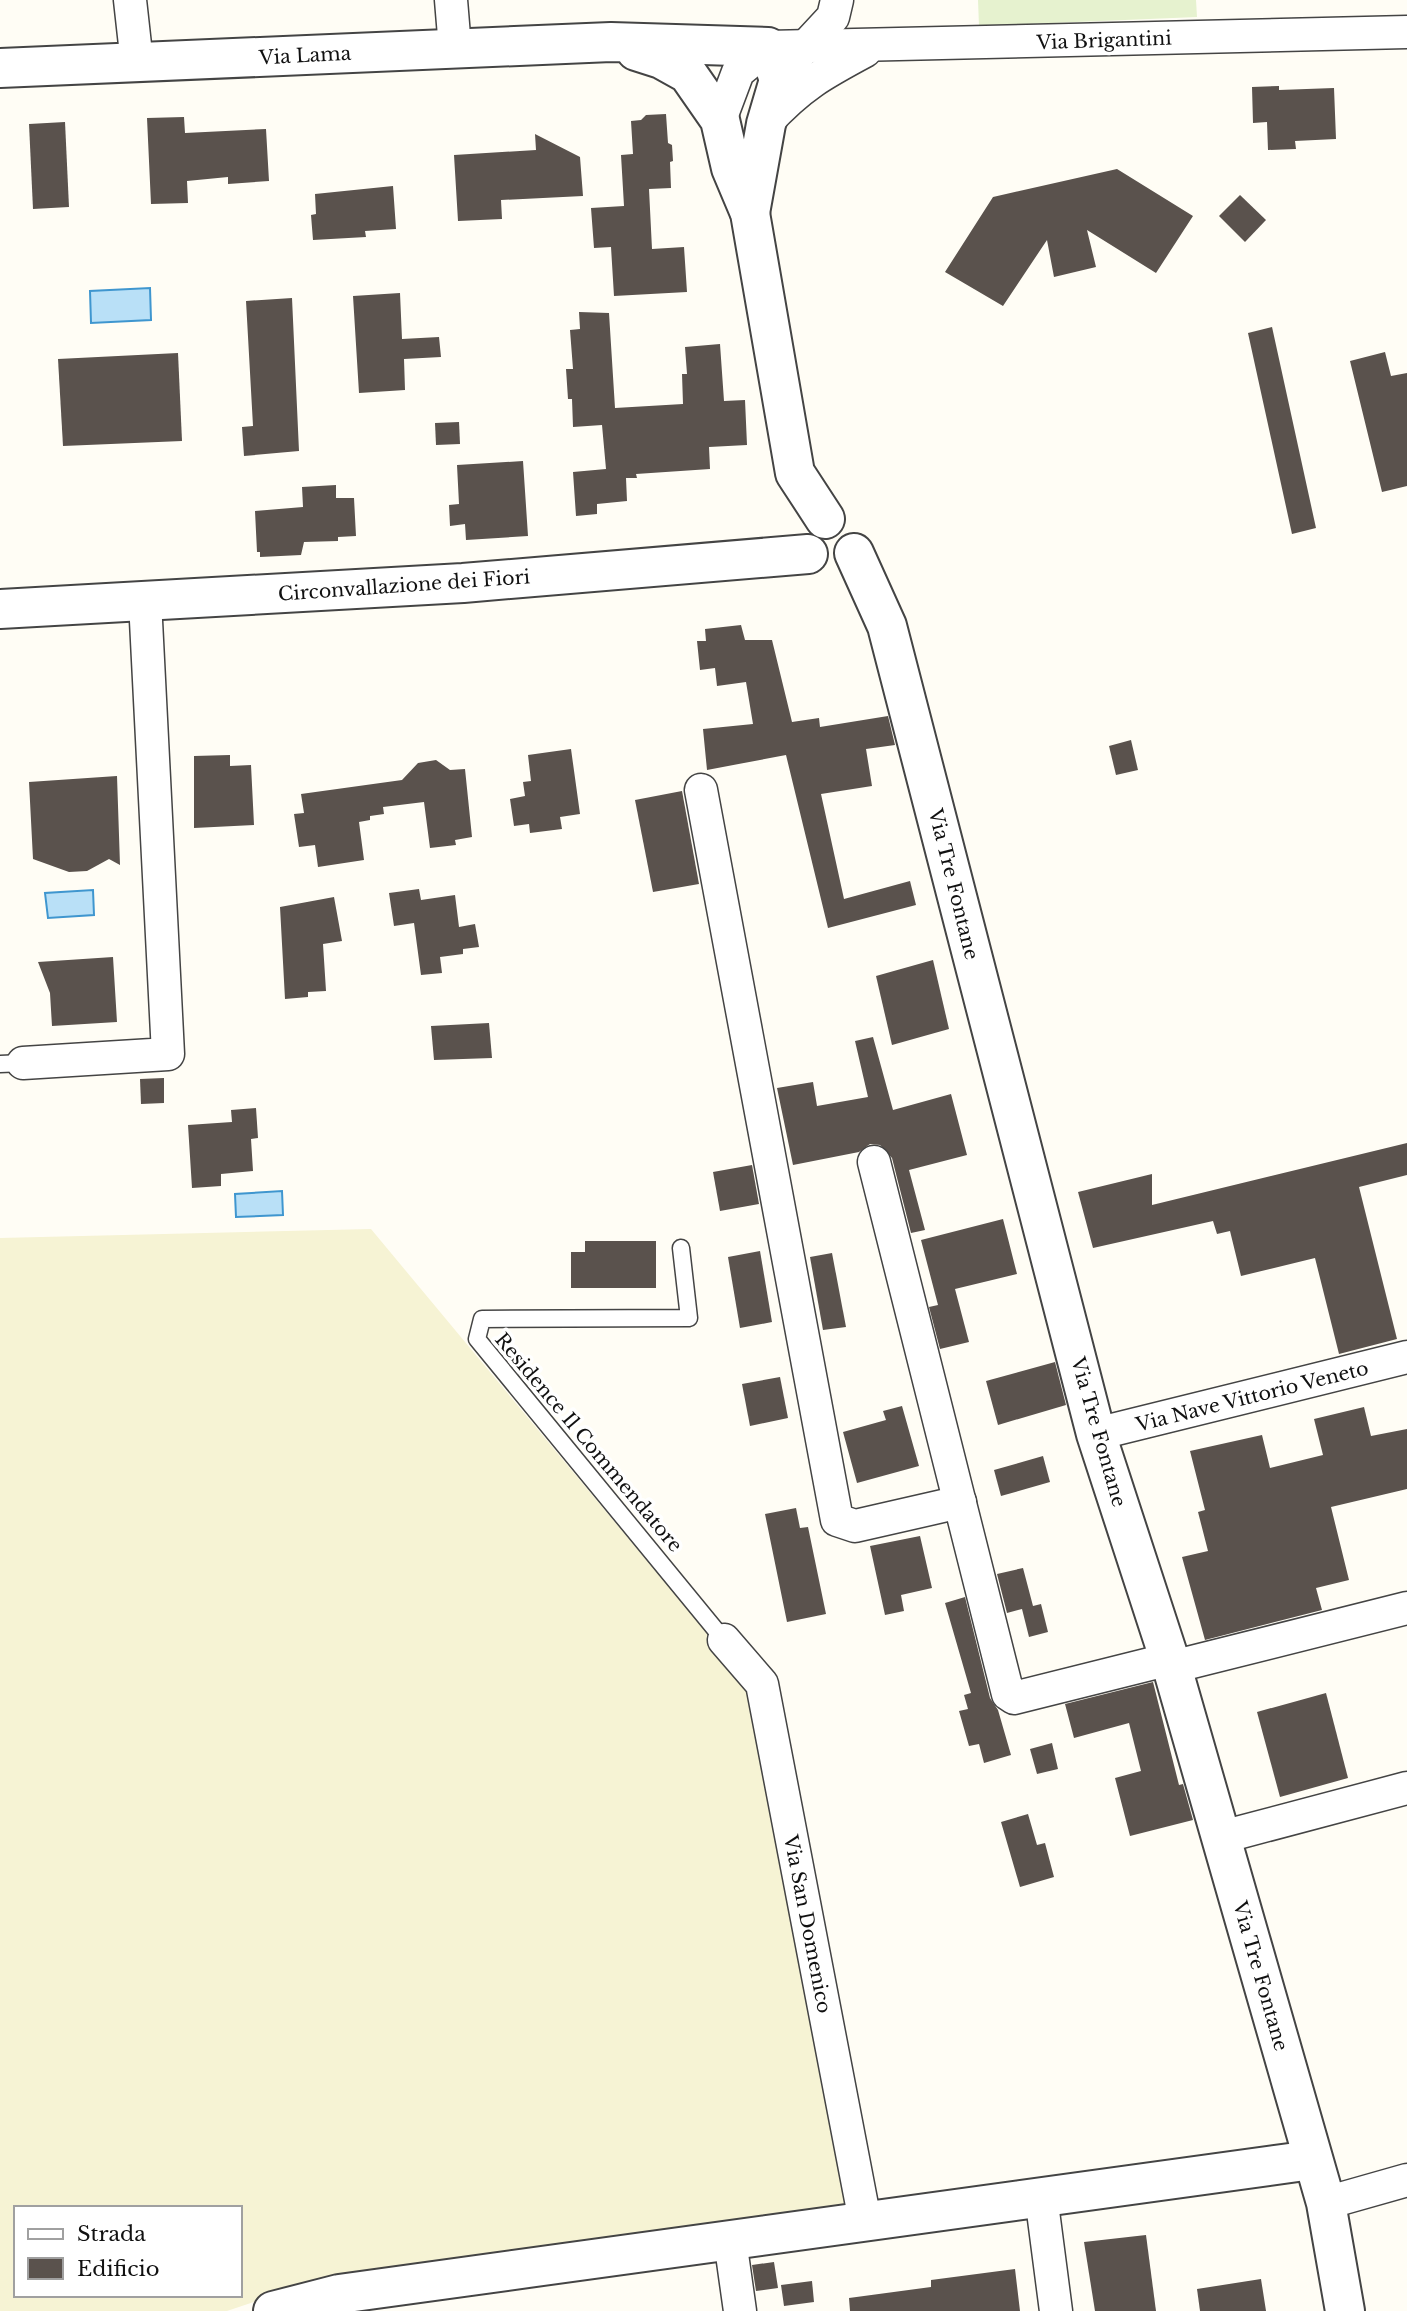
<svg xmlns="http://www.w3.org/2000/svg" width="1407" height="2311" font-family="'Libre Baskerville',serif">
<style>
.farmland{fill:#f6f3d4;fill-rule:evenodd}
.pitch{fill:#e6f2cf}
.water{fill:#b9e0f7;stroke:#3f96cf;stroke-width:2}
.building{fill:#5a524d}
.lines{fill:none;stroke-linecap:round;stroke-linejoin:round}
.service-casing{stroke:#444;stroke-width:19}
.minor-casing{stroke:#444;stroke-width:35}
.tertiary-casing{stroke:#444;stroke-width:42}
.service{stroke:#fff;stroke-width:16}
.minor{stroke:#fff;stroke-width:32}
.tertiary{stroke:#fff;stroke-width:38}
.labels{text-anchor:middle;stroke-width:7;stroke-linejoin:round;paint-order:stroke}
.street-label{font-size:19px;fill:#111;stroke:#fff}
</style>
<rect width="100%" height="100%" fill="#fffdf5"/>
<path class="farmland" d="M 371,1229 L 752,1687 L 852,2209 L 305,2285 L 227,2311 L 0,2311 L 0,1238 ZM 16,2208 L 240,2208 L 240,2295 L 16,2295 Z"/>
<path class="pitch" d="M 978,0 L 1196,0 L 1197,17 L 979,26 Z"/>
<g class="water">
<path d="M 150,288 L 151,320 L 91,323 L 90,291 Z"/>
<path d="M 93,890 L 94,915 L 48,918 L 45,893 Z"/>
<path d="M 282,1191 L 283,1215 L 236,1217 L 235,1194 Z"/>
</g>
<g class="building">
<path d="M 1279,86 L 1279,90 L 1334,88 L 1336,139 L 1295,141 L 1296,149 L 1268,150 L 1267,122 L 1253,123 L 1252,87 Z"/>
<path d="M 666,114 L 668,143 L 672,145 L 673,161 L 670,162 L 671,188 L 649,189 L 652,249 L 684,247 L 687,292 L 614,296 L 611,247 L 594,248 L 591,208 L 624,206 L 621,155 L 633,154 L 631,121 L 641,120 L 646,115 Z"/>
<path d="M 184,117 L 185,133 L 266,129 L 269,181 L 228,184 L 228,177 L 187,181 L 188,203 L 151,204 L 147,118 Z"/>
<path d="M 65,122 L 69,207 L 33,209 L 29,124 Z"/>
<path d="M 535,134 L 580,157 L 583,196 L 501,200 L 502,219 L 458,221 L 454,155 L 536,150 Z"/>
<path d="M 1117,169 L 1193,216 L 1156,273 L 1087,230 L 1096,267 L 1054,277 L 1047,240 L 1003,306 L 945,272 L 993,197 Z"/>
<path d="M 393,186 L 396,229 L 365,231 L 366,237 L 313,240 L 311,215 L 316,214 L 315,194 Z"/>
<path d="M 1240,195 L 1266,220 L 1245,242 L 1219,216 Z"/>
<path d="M 400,293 L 402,339 L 439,337 L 441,357 L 404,359 L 405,390 L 359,393 L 353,296 Z"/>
<path d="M 292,298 L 299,451 L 244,456 L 242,427 L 253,426 L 246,301 Z"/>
<path d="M 579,312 L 609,313 L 615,408 L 683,404 L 682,374 L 687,374 L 685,347 L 720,344 L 724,401 L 745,400 L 747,445 L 709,447 L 710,469 L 636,474 L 637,478 L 626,478 L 627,501 L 597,504 L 597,514 L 576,516 L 573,472 L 606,469 L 602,425 L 573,427 L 572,399 L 568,399 L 566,369 L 573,369 L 570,330 L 580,329 Z"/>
<path d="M 1272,327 L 1316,528 L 1292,534 L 1248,333 Z"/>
<path d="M 1385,352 L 1391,376 L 1407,373 L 1407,486 L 1382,492 L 1350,361 Z"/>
<path d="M 178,353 L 182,441 L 63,446 L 58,359 Z"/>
<path d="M 459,422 L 460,444 L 436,445 L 435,423 Z"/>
<path d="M 523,461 L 528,536 L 466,540 L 465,524 L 450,526 L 449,505 L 459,504 L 457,465 Z"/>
<path d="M 336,485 L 336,498 L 354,498 L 356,536 L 338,537 L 338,541 L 304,542 L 301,555 L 260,557 L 260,552 L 257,552 L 255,511 L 303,507 L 302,487 Z"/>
<path d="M 741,625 L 745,640 L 772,640 L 792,722 L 819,718 L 820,727 L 888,716 L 895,745 L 866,749 L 872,786 L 821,794 L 844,899 L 910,881 L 916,905 L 828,928 L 786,755 L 707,770 L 703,729 L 753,724 L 746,682 L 717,686 L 715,668 L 700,670 L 697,641 L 706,641 L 705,629 Z"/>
<path d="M 1131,740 L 1138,770 L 1116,775 L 1109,746 Z"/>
<path d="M 571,749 L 580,814 L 560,817 L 562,829 L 530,833 L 529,824 L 514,826 L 510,799 L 525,796 L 523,782 L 531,781 L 528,755 Z"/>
<path d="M 230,755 L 230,766 L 251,765 L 254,825 L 194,828 L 194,756 Z"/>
<path d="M 436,760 L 450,770 L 465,769 L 472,837 L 455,840 L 456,845 L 430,848 L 424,802 L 383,807 L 384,814 L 370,816 L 370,820 L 359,822 L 364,860 L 318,867 L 315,845 L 299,847 L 294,814 L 304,813 L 301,794 L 402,780 L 418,763 Z"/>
<path d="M 117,776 L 120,865 L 109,859 L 87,871 L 69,872 L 33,859 L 29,782 Z"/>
<path d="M 682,791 L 699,884 L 653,892 L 635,800 Z"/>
<path d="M 419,889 L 421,900 L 455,895 L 459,927 L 475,924 L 479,947 L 463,949 L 463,954 L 440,957 L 442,973 L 421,975 L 414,923 L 394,926 L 389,893 Z"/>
<path d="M 334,897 L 342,941 L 323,944 L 326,991 L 308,992 L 308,997 L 285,999 L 280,907 Z"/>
<path d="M 113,957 L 117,1022 L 52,1026 L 50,993 L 38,962 Z"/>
<path d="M 933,960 L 949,1029 L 892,1045 L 876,976 Z"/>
<path d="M 489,1023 L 492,1058 L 434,1060 L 431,1026 Z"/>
<path d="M 873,1037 L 893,1110 L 951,1094 L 967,1155 L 909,1170 L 925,1230 L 911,1233 L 892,1158 L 880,1145 L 870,1144 L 859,1152 L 793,1165 L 777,1088 L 813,1082 L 817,1106 L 868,1097 L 855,1041 Z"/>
<path d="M 164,1078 L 164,1103 L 141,1104 L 140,1079 Z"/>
<path d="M 256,1108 L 258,1138 L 251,1139 L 253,1171 L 221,1174 L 221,1186 L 192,1188 L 188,1125 L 232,1122 L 231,1110 Z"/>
<path d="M 1407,1143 L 1407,1175 L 1359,1187 L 1397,1339 L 1339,1354 L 1315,1258 L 1241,1276 L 1230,1231 L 1217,1234 L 1213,1221 L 1093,1248 L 1078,1192 L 1152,1174 L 1152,1205 Z"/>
<path d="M 752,1165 L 759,1204 L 720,1211 L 713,1172 Z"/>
<path d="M 1003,1219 L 1017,1274 L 955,1289 L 969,1342 L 940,1349 L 929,1307 L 938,1305 L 921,1240 Z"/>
<path d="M 585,1241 L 656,1241 L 656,1288 L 571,1288 L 571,1252 L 585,1252 Z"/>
<path d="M 760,1251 L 772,1322 L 740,1328 L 728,1257 Z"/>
<path d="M 832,1253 L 846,1327 L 823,1330 L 810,1257 Z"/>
<path d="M 1055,1362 L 1066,1405 L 998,1425 L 986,1381 Z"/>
<path d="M 780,1377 L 788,1418 L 750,1426 L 742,1384 Z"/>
<path d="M 902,1406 L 919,1466 L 857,1483 L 843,1432 L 886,1420 L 883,1411 Z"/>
<path d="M 1364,1407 L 1371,1436 L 1407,1429 L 1407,1489 L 1331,1507 L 1349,1580 L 1316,1588 L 1322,1610 L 1205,1640 L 1182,1557 L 1208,1551 L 1198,1512 L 1205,1510 L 1190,1451 L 1262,1435 L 1270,1468 L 1323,1455 L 1314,1419 Z"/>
<path d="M 1043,1456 L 1050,1482 L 1001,1496 L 994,1470 Z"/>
<path d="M 796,1508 L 800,1528 L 808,1527 L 826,1614 L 787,1622 L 765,1514 Z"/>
<path d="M 920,1536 L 932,1588 L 901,1595 L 904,1611 L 885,1615 L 870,1546 Z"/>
<path d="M 1023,1568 L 1033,1606 L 1041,1604 L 1048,1632 L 1029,1637 L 1022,1609 L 1007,1613 L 997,1574 Z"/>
<path d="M 965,1597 L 990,1698 L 998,1710 L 1011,1755 L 984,1763 L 979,1744 L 969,1746 L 959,1711 L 968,1709 L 964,1695 L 971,1693 L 945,1603 Z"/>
<path d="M 1153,1682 L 1179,1785 L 1183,1784 L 1193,1820 L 1130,1836 L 1115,1778 L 1141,1771 L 1129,1723 L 1074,1738 L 1065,1704 Z"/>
<path d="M 1326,1693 L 1348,1778 L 1280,1797 L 1257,1712 Z"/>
<path d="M 1052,1743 L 1058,1769 L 1037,1774 L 1030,1749 Z"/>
<path d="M 1028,1814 L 1037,1845 L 1045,1843 L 1054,1877 L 1020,1887 L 1001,1822 Z"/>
<path d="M 1146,2235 L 1156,2311 L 1095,2311 L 1084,2242 Z"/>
<path d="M 774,2262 L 778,2288 L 756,2291 L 752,2265 Z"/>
<path d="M 1015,2269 L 1020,2311 L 850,2311 L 849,2298 L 931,2287 L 931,2280 Z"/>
<path d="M 1261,2279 L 1266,2311 L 1200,2311 L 1197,2289 Z"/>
<path d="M 812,2281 L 814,2302 L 784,2306 L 781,2285 Z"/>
</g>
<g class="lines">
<g class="service-casing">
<g id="service">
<path d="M 0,1064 L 23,1063"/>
<path d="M 681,1248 L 689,1318 L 482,1319 L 477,1339 L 724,1640"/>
</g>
</g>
<g class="minor-casing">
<g id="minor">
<path d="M 130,0 L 137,63"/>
<path d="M 451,0 L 455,48"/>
<path d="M 794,59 L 833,17 L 837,0"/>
<path d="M 720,120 L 738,72 L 768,47 L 1407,32"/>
<path d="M 766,123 C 800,86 822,74 865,51"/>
<path d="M 701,790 L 837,1520 L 855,1526 L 960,1502"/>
<path d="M 23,1063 L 168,1054 L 145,601"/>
<path d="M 874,1162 L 1008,1694 L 1014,1698 L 1170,1659"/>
<path d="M 1096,1434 L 1407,1357"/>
<path d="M 724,1640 L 762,1684 L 865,2221"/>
<path d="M 1172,1667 L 1407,1608"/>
<path d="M 1222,1837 L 1407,1788"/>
<path d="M 1041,2196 L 1056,2311"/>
<path d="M 1326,2203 L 1407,2180"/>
<path d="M 730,2240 L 740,2311"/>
</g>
</g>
<g class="tertiary-casing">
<g id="tertiary">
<path d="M 636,51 L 661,59 L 688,74 L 720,120 L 731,168 L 750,213 L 795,473 L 825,519"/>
<path d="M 0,68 L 611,42 L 768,47 L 779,80 L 766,124 L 750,213"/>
<path d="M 854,553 L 887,626 L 1096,1434 L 1172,1667 L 1326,2203 L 1345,2311"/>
<path d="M 0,609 L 463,583 L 808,554"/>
<path d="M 273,2311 L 339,2294 L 1312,2160"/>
</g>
</g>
<use href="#service" class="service"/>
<use href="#minor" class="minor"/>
<use href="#tertiary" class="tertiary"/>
</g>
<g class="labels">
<g class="street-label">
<text transform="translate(1104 40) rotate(-2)" y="7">Via Brigantini</text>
<text transform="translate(305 55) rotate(-3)" y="7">Via Lama</text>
<text transform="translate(404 585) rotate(-4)" y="7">Circonvallazione dei Fiori</text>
<text transform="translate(954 884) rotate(76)" y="7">Via Tre Fontane</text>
<text transform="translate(1252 1396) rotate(-14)" y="7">Via Nave Vittorio Veneto</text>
<text transform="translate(1099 1432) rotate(74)" y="7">Via Tre Fontane</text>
<text transform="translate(589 1442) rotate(50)" y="7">Residence Il Commendatore</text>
<text transform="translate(808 1924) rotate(79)" y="7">Via San Domenico</text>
<text transform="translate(1261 1976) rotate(74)" y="7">Via Tre Fontane</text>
</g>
</g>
<rect x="14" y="2206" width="228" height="91" fill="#ffffff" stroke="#a0a0a0" stroke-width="2"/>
<rect x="28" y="2229" width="35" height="10" fill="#ffffff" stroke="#a0a0a0" stroke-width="2"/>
<text x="77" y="2241" font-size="21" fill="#111111">Strada</text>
<rect x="28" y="2258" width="35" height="21" fill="#5a524d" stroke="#a0a0a0" stroke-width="2"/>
<text x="77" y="2276" font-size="21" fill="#111111">Edificio</text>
</svg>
